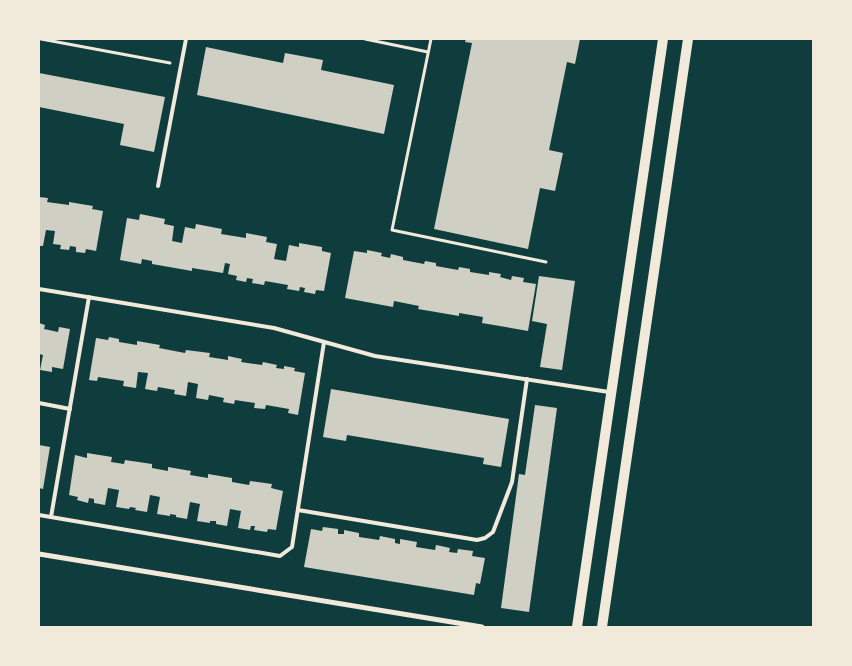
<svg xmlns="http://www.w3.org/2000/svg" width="852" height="666" font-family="'Varela Round',sans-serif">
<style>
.building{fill:#cfcfc3}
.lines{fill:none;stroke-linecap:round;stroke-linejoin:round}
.path{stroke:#f1e9da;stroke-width:3}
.service{stroke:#f1e9da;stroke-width:4}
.minor{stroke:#f1e9da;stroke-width:5}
.secondary{stroke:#f1e9da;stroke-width:10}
</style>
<rect width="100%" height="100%" fill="#0f3d3e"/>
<g class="building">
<path d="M 466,39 L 580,39 L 575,64 L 567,62 L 549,150 L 563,153 L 555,191 L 540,188 L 528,249 L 434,229 L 472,43 L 465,42 Z"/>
<path d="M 206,47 L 283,63 L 285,53 L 323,60 L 321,70 L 394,85 L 384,134 L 197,95 Z"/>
<path d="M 39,73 L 165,97 L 154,152 L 120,145 L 124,124 L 39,107 Z"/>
<path d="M 39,197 L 48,198 L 47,202 L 69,205 L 69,202 L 93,206 L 92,209 L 103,211 L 96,251 L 86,249 L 85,253 L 76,252 L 76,247 L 70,246 L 69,250 L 60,249 L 61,245 L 53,244 L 55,231 L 46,230 L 43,246 L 39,246 Z"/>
<path d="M 140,214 L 165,219 L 164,224 L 174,226 L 172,241 L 182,243 L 185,227 L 195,229 L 196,224 L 222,229 L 221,234 L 246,238 L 246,233 L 267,237 L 266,242 L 277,244 L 274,259 L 286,261 L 289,245 L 299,247 L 299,243 L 322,247 L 322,251 L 331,253 L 324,291 L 316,290 L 315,294 L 304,292 L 305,288 L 300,287 L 299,291 L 287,289 L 288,285 L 265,281 L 264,285 L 252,283 L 253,279 L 247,278 L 246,282 L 236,280 L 237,276 L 228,274 L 230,264 L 225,263 L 223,273 L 192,268 L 192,271 L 152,264 L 152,261 L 142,259 L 141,264 L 120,260 L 127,218 L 139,220 Z"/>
<path d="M 367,250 L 382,253 L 381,256 L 390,258 L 391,254 L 403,257 L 403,260 L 424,264 L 425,261 L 436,263 L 436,266 L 458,270 L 459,267 L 470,269 L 470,272 L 489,275 L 489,272 L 501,274 L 500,277 L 511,280 L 512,276 L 524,278 L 523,282 L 536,284 L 528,331 L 482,323 L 483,317 L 459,313 L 459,316 L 418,309 L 419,306 L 394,301 L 393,307 L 345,298 L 354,251 L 367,253 Z"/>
<path d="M 539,276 L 575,281 L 562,370 L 540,367 L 547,324 L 532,321 Z"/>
<path d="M 39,323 L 45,325 L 44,329 L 58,332 L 59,327 L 70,329 L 63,369 L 52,367 L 52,372 L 40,370 L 43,355 L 39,354 Z"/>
<path d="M 109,337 L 119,339 L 119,342 L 137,345 L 137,341 L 160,345 L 159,348 L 185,353 L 186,350 L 210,353 L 209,357 L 228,360 L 228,356 L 242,359 L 241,362 L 262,365 L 263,362 L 277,365 L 276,368 L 284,369 L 284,366 L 295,368 L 294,371 L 305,373 L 298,415 L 288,413 L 289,409 L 266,405 L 265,409 L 254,408 L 255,403 L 235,400 L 234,404 L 223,402 L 224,398 L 209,395 L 208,400 L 196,398 L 198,384 L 188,382 L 186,396 L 174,394 L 175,390 L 158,387 L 157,391 L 145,389 L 148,373 L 138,372 L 136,388 L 123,386 L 124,381 L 98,377 L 97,381 L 89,380 L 96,338 L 108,340 Z"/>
<path d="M 331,389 L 509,419 L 501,467 L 483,464 L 484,458 L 347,435 L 346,441 L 323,437 Z"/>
<path d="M 535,405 L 557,408 L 529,612 L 501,608 L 519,474 L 525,475 Z"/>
<path d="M 39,445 L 50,447 L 43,489 L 39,488 Z"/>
<path d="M 87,453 L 112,457 L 111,462 L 124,464 L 125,460 L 152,464 L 152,468 L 168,471 L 168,467 L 191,471 L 190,475 L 208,478 L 208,474 L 232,478 L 232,482 L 249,485 L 250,481 L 272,484 L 271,488 L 283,491 L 276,530 L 268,529 L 267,532 L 254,530 L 255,526 L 251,526 L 250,530 L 238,528 L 241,511 L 230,509 L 227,526 L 216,524 L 216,521 L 210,521 L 210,523 L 197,521 L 200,504 L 190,502 L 187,519 L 176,517 L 176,515 L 170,514 L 170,516 L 157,514 L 160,497 L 150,495 L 147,512 L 135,510 L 136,508 L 130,507 L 129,509 L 116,507 L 119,490 L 108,488 L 105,505 L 94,503 L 94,499 L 89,498 L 88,503 L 77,500 L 78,497 L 69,495 L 75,455 L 87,458 Z"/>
<path d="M 323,527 L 338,529 L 338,534 L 344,534 L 344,530 L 359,533 L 359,537 L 379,540 L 380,536 L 395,539 L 395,543 L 400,544 L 400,539 L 417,542 L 416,547 L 435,550 L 436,545 L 450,548 L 449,552 L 457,553 L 458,549 L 473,551 L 472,556 L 485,558 L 480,584 L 476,583 L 474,595 L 304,567 L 311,529 L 322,531 Z"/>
</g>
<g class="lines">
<g class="path">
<path d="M 41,39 L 170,63"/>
<path d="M 365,39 L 428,52"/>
<path d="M 431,39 L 392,230 L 546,262"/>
</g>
<g class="service">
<path d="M 158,186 L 186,39"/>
<path d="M 39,289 L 274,328 L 375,356 L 609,392"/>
<path d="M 39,403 L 70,409"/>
<path d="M 298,510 L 477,540 L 485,538 L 493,532 L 512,482 L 527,379"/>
<path d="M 39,515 L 280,556 L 292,547 L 324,342"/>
<path d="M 51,517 L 89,297"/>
</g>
<path class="minor" d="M 39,554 L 482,627"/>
<g class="secondary">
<path d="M 577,627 L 663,39"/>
<path d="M 602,627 L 688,39"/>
</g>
</g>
<rect width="852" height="666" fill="none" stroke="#f1e9da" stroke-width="80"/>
</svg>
